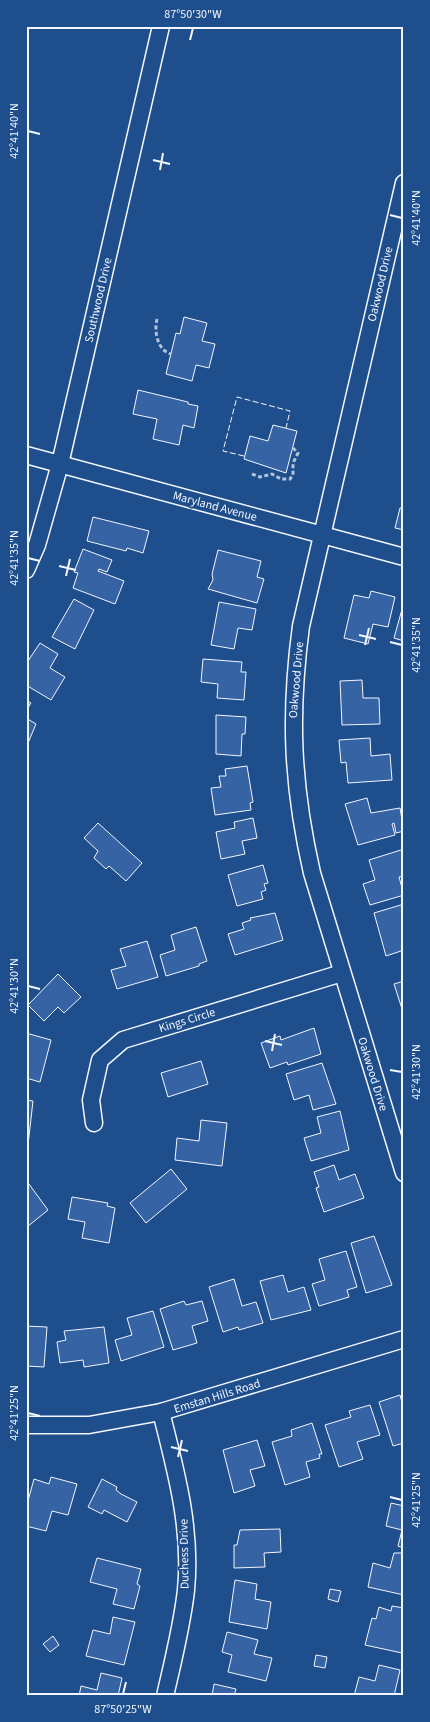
<svg xmlns="http://www.w3.org/2000/svg" width="430" height="1722" font-family="'Source Sans 3',sans-serif">
<style>
.building{fill:#3563a3;stroke:#f2f6ff}
.lines{fill:none;stroke-linecap:round;stroke-linejoin:round}
.minor-casing{stroke:#f2f6ff;stroke-width:19}
.path{stroke:#b3c4dc;stroke-width:3;stroke-dasharray:4 2.5;stroke-linecap:butt}
.minor{stroke:#1f4e8c;stroke-width:16}
.fence{stroke:#f2f6ff;stroke-width:1;stroke-dasharray:6 2.5;stroke-linecap:butt}
.ticks{fill:none;stroke:#f2f6ff;stroke-width:2}
.labels{text-anchor:middle;stroke-width:4;stroke-linejoin:round;paint-order:stroke}
.street-label{font-size:12px;fill:#f2f6ff;stroke:#1f4e8c}
.neatline{fill:none;stroke:#f2f6ff;stroke-width:2}
.ticks-label{font-size:12px;text-anchor:middle;fill:#f2f6ff}
</style>
<rect width="100%" height="100%" fill="#1f4e8c"/>
<g class="building">
<path d="M 184,317 L 207,323 L 202,341 L 215,344 L 209,368 L 196,365 L 192,381 L 166,374 L 176,333 L 180,334 Z"/>
<path d="M 138,390 L 188,402 L 188,404 L 198,406 L 194,428 L 183,425 L 179,445 L 153,439 L 157,419 L 133,414 Z"/>
<path d="M 273,425 L 297,431 L 286,473 L 244,459 L 250,436 L 268,441 Z"/>
<path d="M 400,508 L 404,508 L 404,530 L 395,528 Z"/>
<path d="M 93,517 L 149,531 L 143,553 L 127,548 L 126,551 L 87,541 Z"/>
<path d="M 83,549 L 112,560 L 107,572 L 99,569 L 98,571 L 124,581 L 115,604 L 73,588 L 78,573 L 74,572 Z"/>
<path d="M 218,550 L 261,561 L 257,577 L 264,579 L 257,603 L 208,589 L 213,580 L 212,574 Z"/>
<path d="M 371,591 L 395,597 L 388,627 L 373,624 L 368,644 L 344,638 L 354,595 L 369,598 Z"/>
<path d="M 74,599 L 94,610 L 75,649 L 52,637 Z"/>
<path d="M 219,602 L 256,609 L 252,630 L 238,628 L 234,649 L 211,645 Z"/>
<path d="M 404,602 L 404,641 L 394,638 Z"/>
<path d="M 40,643 L 58,654 L 50,668 L 65,677 L 51,700 L 26,685 L 26,664 Z"/>
<path d="M 203,659 L 242,662 L 241,672 L 246,672 L 244,700 L 217,698 L 218,684 L 201,682 Z"/>
<path d="M 362,680 L 363,698 L 379,698 L 380,724 L 342,725 L 340,681 Z"/>
<path d="M 26,700 L 31,703 L 26,711 Z"/>
<path d="M 216,715 L 246,717 L 245,734 L 242,734 L 241,756 L 216,754 Z"/>
<path d="M 26,718 L 36,724 L 28,743 L 26,742 Z"/>
<path d="M 370,738 L 371,756 L 390,754 L 392,780 L 348,783 L 346,762 L 341,763 L 339,740 Z"/>
<path d="M 247,766 L 253,802 L 250,803 L 251,810 L 215,815 L 211,788 L 221,787 L 219,776 L 226,776 L 225,769 Z"/>
<path d="M 367,798 L 371,813 L 400,808 L 404,831 L 396,833 L 394,823 L 392,824 L 395,835 L 358,845 L 345,804 Z"/>
<path d="M 253,818 L 257,838 L 242,841 L 245,854 L 221,859 L 216,832 L 235,828 L 234,822 Z"/>
<path d="M 98,823 L 142,863 L 126,881 L 109,866 L 106,869 L 94,858 L 98,851 L 84,838 Z"/>
<path d="M 404,849 L 404,876 L 399,877 L 404,895 L 370,905 L 363,884 L 375,880 L 369,860 Z"/>
<path d="M 263,865 L 268,883 L 264,884 L 266,890 L 261,892 L 263,899 L 237,906 L 228,875 Z"/>
<path d="M 404,904 L 404,950 L 386,956 L 374,913 Z"/>
<path d="M 275,913 L 283,940 L 235,955 L 228,934 L 244,929 L 242,923 L 251,920 L 250,918 Z"/>
<path d="M 196,927 L 207,961 L 199,964 L 199,966 L 166,976 L 160,955 L 175,950 L 171,935 Z"/>
<path d="M 147,941 L 158,977 L 117,989 L 111,970 L 126,966 L 120,949 Z"/>
<path d="M 58,974 L 81,997 L 64,1013 L 58,1007 L 44,1021 L 28,1005 Z"/>
<path d="M 404,981 L 404,1015 L 394,984 Z"/>
<path d="M 314,1028 L 321,1054 L 288,1065 L 287,1062 L 270,1068 L 261,1043 L 280,1036 L 281,1040 Z"/>
<path d="M 26,1033 L 51,1040 L 40,1082 L 26,1078 Z"/>
<path d="M 201,1061 L 208,1084 L 168,1097 L 161,1073 Z"/>
<path d="M 322,1063 L 336,1104 L 313,1110 L 309,1095 L 294,1100 L 286,1074 Z"/>
<path d="M 26,1100 L 33,1101 L 28,1145 L 26,1145 Z"/>
<path d="M 340,1111 L 349,1150 L 311,1161 L 304,1138 L 321,1133 L 317,1117 Z"/>
<path d="M 201,1120 L 227,1123 L 222,1166 L 175,1160 L 177,1138 L 199,1141 Z"/>
<path d="M 334,1165 L 339,1180 L 355,1174 L 364,1198 L 324,1212 L 316,1188 L 319,1187 L 314,1172 Z"/>
<path d="M 171,1169 L 187,1189 L 146,1223 L 130,1203 Z"/>
<path d="M 26,1180 L 48,1210 L 27,1227 L 26,1226 Z"/>
<path d="M 72,1197 L 108,1203 L 107,1206 L 115,1208 L 109,1243 L 82,1238 L 85,1222 L 68,1219 Z"/>
<path d="M 374,1236 L 392,1285 L 366,1293 L 351,1243 Z"/>
<path d="M 346,1251 L 357,1287 L 347,1290 L 349,1297 L 319,1306 L 312,1284 L 325,1280 L 319,1259 Z"/>
<path d="M 283,1275 L 288,1292 L 304,1287 L 311,1310 L 271,1320 L 260,1281 Z"/>
<path d="M 234,1279 L 242,1306 L 256,1302 L 263,1323 L 239,1330 L 238,1327 L 223,1332 L 209,1287 Z"/>
<path d="M 184,1301 L 186,1305 L 202,1301 L 208,1321 L 192,1326 L 197,1343 L 173,1350 L 160,1309 Z"/>
<path d="M 153,1311 L 164,1347 L 121,1361 L 115,1340 L 132,1335 L 127,1318 Z"/>
<path d="M 26,1326 L 47,1327 L 44,1367 L 26,1366 Z"/>
<path d="M 104,1327 L 109,1363 L 84,1367 L 83,1360 L 60,1363 L 57,1342 L 66,1340 L 64,1331 Z"/>
<path d="M 400,1395 L 404,1409 L 404,1443 L 393,1446 L 379,1402 Z"/>
<path d="M 370,1405 L 380,1435 L 357,1442 L 363,1459 L 339,1467 L 325,1425 L 351,1417 L 349,1411 Z"/>
<path d="M 312,1423 L 322,1454 L 319,1454 L 320,1458 L 306,1462 L 310,1477 L 285,1485 L 272,1442 L 292,1436 L 291,1430 Z"/>
<path d="M 257,1440 L 265,1466 L 250,1470 L 255,1486 L 234,1493 L 223,1450 Z"/>
<path d="M 51,1477 L 77,1484 L 68,1515 L 52,1511 L 46,1531 L 26,1526 L 26,1508 L 34,1479 L 49,1484 Z"/>
<path d="M 102,1479 L 117,1487 L 116,1490 L 121,1494 L 137,1502 L 127,1522 L 104,1510 L 102,1514 L 88,1507 Z"/>
<path d="M 391,1503 L 404,1506 L 404,1548 L 398,1546 L 402,1530 L 386,1526 Z"/>
<path d="M 280,1529 L 281,1552 L 264,1553 L 265,1567 L 234,1568 L 234,1545 L 237,1545 L 240,1530 Z"/>
<path d="M 394,1553 L 404,1553 L 404,1595 L 368,1587 L 373,1563 L 390,1568 Z"/>
<path d="M 97,1558 L 141,1569 L 137,1584 L 140,1586 L 134,1609 L 113,1604 L 117,1589 L 90,1582 Z"/>
<path d="M 235,1580 L 257,1584 L 255,1599 L 271,1602 L 267,1629 L 229,1622 Z"/>
<path d="M 330,1589 L 341,1591 L 338,1602 L 328,1599 Z"/>
<path d="M 392,1606 L 404,1608 L 402,1653 L 365,1645 L 372,1618 L 376,1619 L 379,1607 L 391,1611 Z"/>
<path d="M 113,1617 L 135,1622 L 124,1665 L 86,1656 L 93,1630 L 110,1634 Z"/>
<path d="M 227,1632 L 258,1640 L 254,1654 L 272,1658 L 266,1681 L 228,1672 L 232,1655 L 222,1652 Z"/>
<path d="M 53,1636 L 59,1645 L 50,1652 L 43,1644 Z"/>
<path d="M 316,1655 L 327,1657 L 325,1668 L 314,1666 Z"/>
<path d="M 379,1665 L 400,1670 L 394,1696 L 354,1696 L 359,1677 L 375,1681 Z"/>
<path d="M 101,1673 L 122,1678 L 118,1696 L 79,1696 L 81,1686 L 97,1690 Z"/>
<path d="M 214,1684 L 236,1689 L 234,1696 L 212,1696 Z"/>
</g>
<g class="lines">
<g class="minor-casing">
<g id="minor">
<path d="M 404,183 L 301,626 C 289,715 292,785 312,873 L 404,1173"/>
<path d="M 26,455 L 404,557"/>
<path d="M 26,570 L 37,545 L 60,464 L 161,26"/>
<path d="M 94,1123 L 91,1100 L 100,1060 L 123,1040 L 342,973"/>
<path d="M 161,1412 C 176,1471 192,1529 186,1590 C 182,1626 173,1661 165,1696"/>
<path d="M 26,1425 L 89,1425 L 161,1412 L 404,1339"/>
</g>
</g>
<g class="path">
<path d="M 157,319 C 154,331 157,350 171,354"/>
<path d="M 252,474 L 260,477 L 272,474 L 281,479 L 290,479 L 293,475 L 293,463 L 298,453 L 293,448"/>
</g>
<use href="#minor" class="minor"/>
<path class="fence" d="M 244,456 L 223,451 L 237,397 L 290,411 L 286,428"/>
</g>
<path class="ticks" d="M 190,40 L 193,28M 28,131 L 40,134M 153,160 L 170,164M 160,170 L 163,153M 390,215 L 402,218M 28,558 L 40,561M 59,566 L 76,570M 66,576 L 70,559M 359,635 L 376,639M 390,642 L 402,645M 365,645 L 369,628M 28,986 L 40,989M 265,1041 L 282,1045M 272,1051 L 275,1034M 390,1070 L 402,1072M 28,1413 L 40,1416M 171,1447 L 188,1451M 178,1457 L 182,1440M 390,1497 L 402,1500M 123,1694 L 126,1682"/>
<g class="labels">
<g class="street-label">
<text transform="translate(380 284) rotate(-77)" y="4">Oakwood Drive</text>
<text transform="translate(98 300) rotate(-77)" y="4">Southwood Drive</text>
<text transform="translate(215 506) rotate(15)" y="4">Maryland Avenue</text>
<text transform="translate(296 680) rotate(-85)" y="4">Oakwood Drive</text>
<text transform="translate(187 1020) rotate(-17)" y="4">Kings Circle</text>
<text transform="translate(373 1074) rotate(73)" y="4">Oakwood Drive</text>
<text transform="translate(217 1396) rotate(-17)" y="4">Emstan Hills Road</text>
<text transform="translate(184 1554) rotate(-91)" y="4">Duchess Drive</text>
</g>
</g>
<rect width="430" height="1722" fill="none" stroke="#1f4e8c" stroke-width="55"/>
<rect x="28" y="28" width="374" height="1666" class="neatline"/>
<g class="ticks-label">
<text x="193" y="18">87°50'30"W</text>
<text transform="translate(14 131) rotate(-90)" y="4">42°41'40"N</text>
<text transform="translate(416 218) rotate(-90)" y="4">42°41'40"N</text>
<text transform="translate(14 558) rotate(-90)" y="4">42°41'35"N</text>
<text transform="translate(416 645) rotate(-90)" y="4">42°41'35"N</text>
<text transform="translate(14 986) rotate(-90)" y="4">42°41'30"N</text>
<text transform="translate(416 1072) rotate(-90)" y="4">42°41'30"N</text>
<text transform="translate(14 1413) rotate(-90)" y="4">42°41'25"N</text>
<text transform="translate(416 1500) rotate(-90)" y="4">42°41'25"N</text>
<text x="123" y="1713">87°50'25"W</text>
</g>
</svg>
